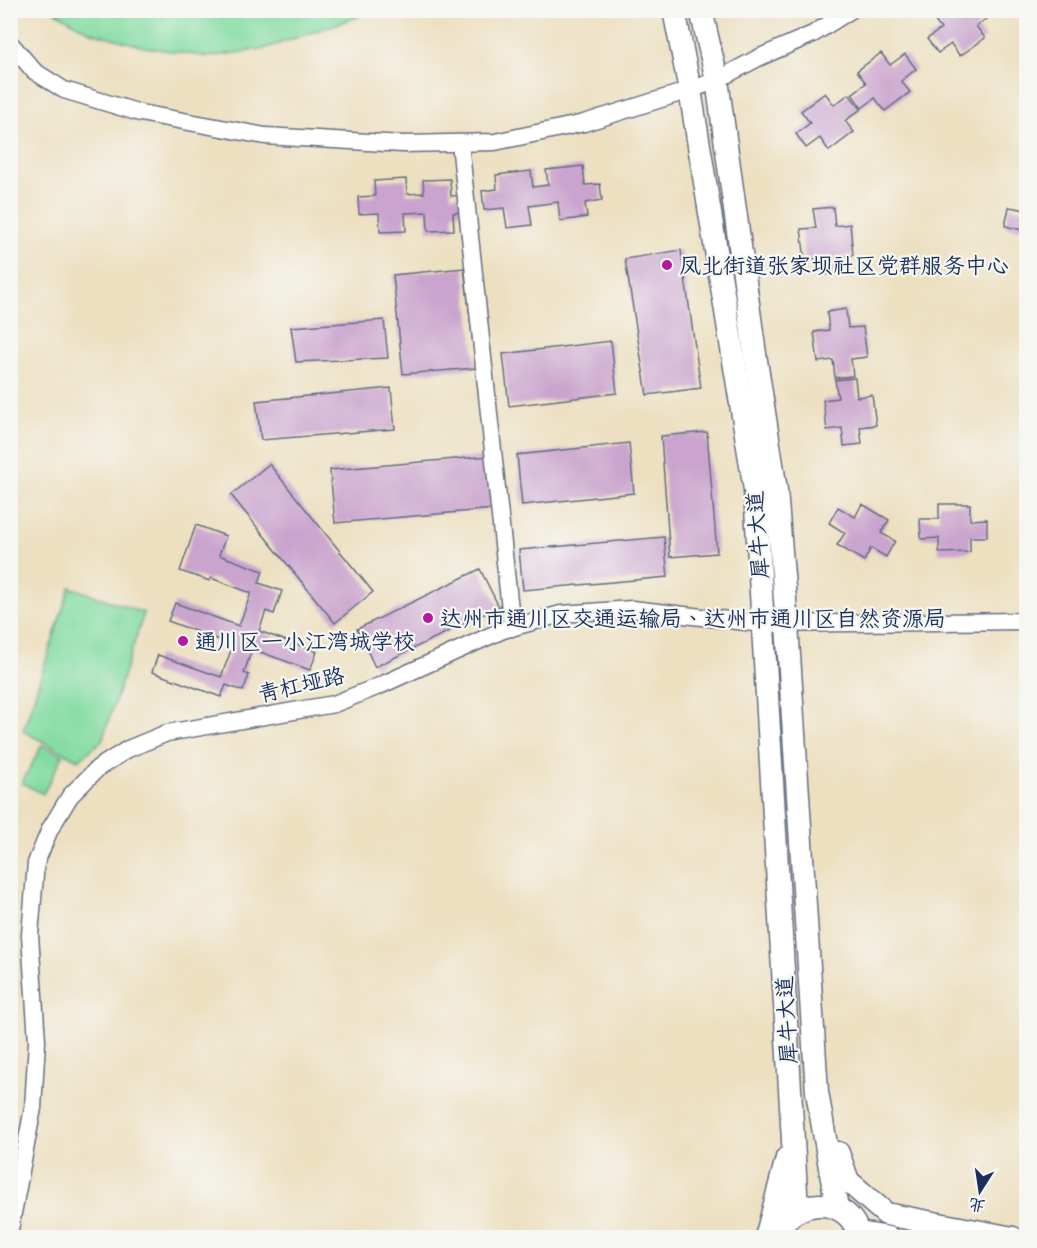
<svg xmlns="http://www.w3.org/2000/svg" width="1037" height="1248" font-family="Sriracha,'LXGW WenKai TC',sans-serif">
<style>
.green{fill:#83dca1;stroke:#4f8680;stroke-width:1.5}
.building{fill:#caa4ce}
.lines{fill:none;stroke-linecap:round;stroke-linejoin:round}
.minor-casing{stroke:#646d81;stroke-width:19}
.major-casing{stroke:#646d81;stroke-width:25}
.minor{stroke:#fff;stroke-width:16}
.major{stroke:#fff;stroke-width:22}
.poi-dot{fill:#b5179e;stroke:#f6f6f2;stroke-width:2}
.labels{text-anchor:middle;stroke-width:4.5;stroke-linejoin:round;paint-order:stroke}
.poi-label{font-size:22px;fill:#1b2f5e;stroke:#f6f6f2;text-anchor:start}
.street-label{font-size:22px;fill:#1b2f5e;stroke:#f6f6f2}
</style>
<rect width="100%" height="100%" fill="#f6f6f2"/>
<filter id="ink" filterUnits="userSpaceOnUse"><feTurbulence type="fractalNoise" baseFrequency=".0167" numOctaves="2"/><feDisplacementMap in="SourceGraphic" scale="12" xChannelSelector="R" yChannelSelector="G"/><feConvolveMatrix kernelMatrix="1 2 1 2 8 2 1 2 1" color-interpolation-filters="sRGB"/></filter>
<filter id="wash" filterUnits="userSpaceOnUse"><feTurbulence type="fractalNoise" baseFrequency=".008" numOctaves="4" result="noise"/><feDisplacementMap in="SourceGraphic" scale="24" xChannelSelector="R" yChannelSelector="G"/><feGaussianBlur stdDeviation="1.35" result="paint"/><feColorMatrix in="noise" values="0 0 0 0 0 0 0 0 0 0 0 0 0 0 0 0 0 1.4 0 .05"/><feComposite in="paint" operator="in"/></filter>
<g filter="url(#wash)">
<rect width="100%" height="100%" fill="#ede0c1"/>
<g class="green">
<path d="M 54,11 L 364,11 L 357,17 L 264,49 L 208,57 L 144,47 L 88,31 Z"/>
<path d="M 70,587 L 144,613 L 102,741 L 78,760 L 23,731 Z"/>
<path d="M 42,745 L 63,755 L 43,794 L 22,783 Z"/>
</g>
<g id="blocks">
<g class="building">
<path d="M 940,10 L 989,10 L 992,15 L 976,26 L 985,38 L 960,56 L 951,44 L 938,53 L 927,39 L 941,29 L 932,17 Z"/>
<path d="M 881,53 L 890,65 L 905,54 L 916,69 L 901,81 L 910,92 L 885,111 L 875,98 L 862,108 L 852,94 L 866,83 L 857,71 Z"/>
<path d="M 825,93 L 834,105 L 849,94 L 861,109 L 845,121 L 854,132 L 829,151 L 820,138 L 806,148 L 796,134 L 810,123 L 801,111 Z"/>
<path d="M 583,166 L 585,185 L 600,184 L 602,200 L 585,203 L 587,217 L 560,221 L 558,202 L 529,206 L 532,225 L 507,228 L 504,208 L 484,210 L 482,191 L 497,189 L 496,175 L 531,171 L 533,187 L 548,185 L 546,170 Z"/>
<path d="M 406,179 L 407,194 L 424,193 L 423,180 L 450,179 L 451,196 L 463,195 L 464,212 L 453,213 L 454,230 L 428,231 L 427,212 L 405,213 L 406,231 L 380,232 L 379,213 L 359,214 L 358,197 L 375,196 L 374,181 Z"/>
<path d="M 833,207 L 835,226 L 850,224 L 853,255 L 838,257 L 840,273 L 822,275 L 820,258 L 805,260 L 801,229 L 816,228 L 813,209 Z"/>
<path d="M 1009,207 L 1026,210 L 1026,245 L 1021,244 L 1023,230 L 1005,226 Z"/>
<path d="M 681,250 L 701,388 L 647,395 L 625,259 Z"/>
<path d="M 464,268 L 476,368 L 403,374 L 393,275 Z"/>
<path d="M 846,309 L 848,328 L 863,327 L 867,357 L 851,359 L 853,376 L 835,378 L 833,360 L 818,362 L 814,332 L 829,330 L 827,312 Z"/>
<path d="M 384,320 L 388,358 L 296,362 L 291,327 Z"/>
<path d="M 611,341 L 617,393 L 509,406 L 503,354 Z"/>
<path d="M 855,378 L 857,397 L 872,395 L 876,425 L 860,427 L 862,444 L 844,446 L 842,428 L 827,430 L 823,400 L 838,398 L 835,380 Z"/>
<path d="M 391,388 L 395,429 L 261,440 L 256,401 Z"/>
<path d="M 707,432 L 717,553 L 670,557 L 661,436 Z"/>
<path d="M 629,443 L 634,493 L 522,505 L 517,455 Z"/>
<path d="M 489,456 L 494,509 L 335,523 L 330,470 Z"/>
<path d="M 269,464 L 373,592 L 335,623 L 231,495 Z"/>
<path d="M 862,504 L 889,520 L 881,533 L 895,541 L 886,557 L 871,548 L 864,561 L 837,545 L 845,533 L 829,523 L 838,507 L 855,517 Z"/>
<path d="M 939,504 L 970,504 L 970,520 L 987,519 L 987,537 L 970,537 L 970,552 L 939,553 L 939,538 L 921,539 L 920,519 L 939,519 Z"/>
<path d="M 196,525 L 226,536 L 219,555 L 263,571 L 259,583 L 282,591 L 274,614 L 266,611 L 259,631 L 317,652 L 310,670 L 252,649 L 244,673 L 249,675 L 243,691 L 226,685 L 221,697 L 152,672 L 158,655 L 221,677 L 233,645 L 168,621 L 175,603 L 239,626 L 251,593 L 211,578 L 210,581 L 180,571 Z"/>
<path d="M 664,537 L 668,577 L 523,590 L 519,550 Z"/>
<path d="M 480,569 L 499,607 L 375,667 L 357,629 Z"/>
</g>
</g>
</g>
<g filter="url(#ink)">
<use href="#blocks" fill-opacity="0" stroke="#646d81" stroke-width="1.5"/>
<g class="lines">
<g class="minor-casing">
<g id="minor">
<path d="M 10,43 L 34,71 L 64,90 L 140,113 L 265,136 L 403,144 L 495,142 L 584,123 L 690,90 L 717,80 L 758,58 L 813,34 L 851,10"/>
<path d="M 460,143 L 512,628"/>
<path d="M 10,1229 L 33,1108 L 37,1041 L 30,935 L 36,863 L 50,829 L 70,796 L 98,768 L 128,749 L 167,733 L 334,704 L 379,686 L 503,630 L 561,614 L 632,609 L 763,624 L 1026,621"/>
</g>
</g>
<g class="major-casing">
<g id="major">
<path d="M 674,10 L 690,90 L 755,490 L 797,1209"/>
<path d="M 701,10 L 717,80 L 755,354 L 776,490 L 787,624 L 817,1092 L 837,1208"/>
<path d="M 838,1153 L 848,1181 L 886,1214 L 1013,1238"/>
<path d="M 859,1233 L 889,1238"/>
<path d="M 766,1238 L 787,1158"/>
<path d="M 778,1238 C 787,1195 852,1193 859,1238"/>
</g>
</g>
<use href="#minor" class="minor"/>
<use href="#major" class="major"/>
</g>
</g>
<g class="poi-dot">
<circle cx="667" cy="265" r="6"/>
<circle cx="428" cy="618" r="6"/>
<circle cx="183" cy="641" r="6"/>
</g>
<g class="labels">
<g class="poi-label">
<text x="679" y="273">凤北街道张家坝社区党群服务中心</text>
<text x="440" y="626">达州市通川区交通运输局、达州市通川区自然资源局</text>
<text x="195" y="649">通川区一小江湾城学校</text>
</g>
<g class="street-label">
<text transform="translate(757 535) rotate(-94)" y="8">犀牛大道</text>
<text transform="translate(301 684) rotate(-13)" y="8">青杠垭路</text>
<text transform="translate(786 1020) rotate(-93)" y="8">犀牛大道</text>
</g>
</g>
<rect width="1037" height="1248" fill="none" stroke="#f6f6f2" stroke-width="36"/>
<g transform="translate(980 1191) rotate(192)" stroke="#f6f6f2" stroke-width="4.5" paint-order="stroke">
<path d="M0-4.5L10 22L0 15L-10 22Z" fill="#1b2f5e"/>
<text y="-9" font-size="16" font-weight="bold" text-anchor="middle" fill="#1b2f5e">北</text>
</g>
</svg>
